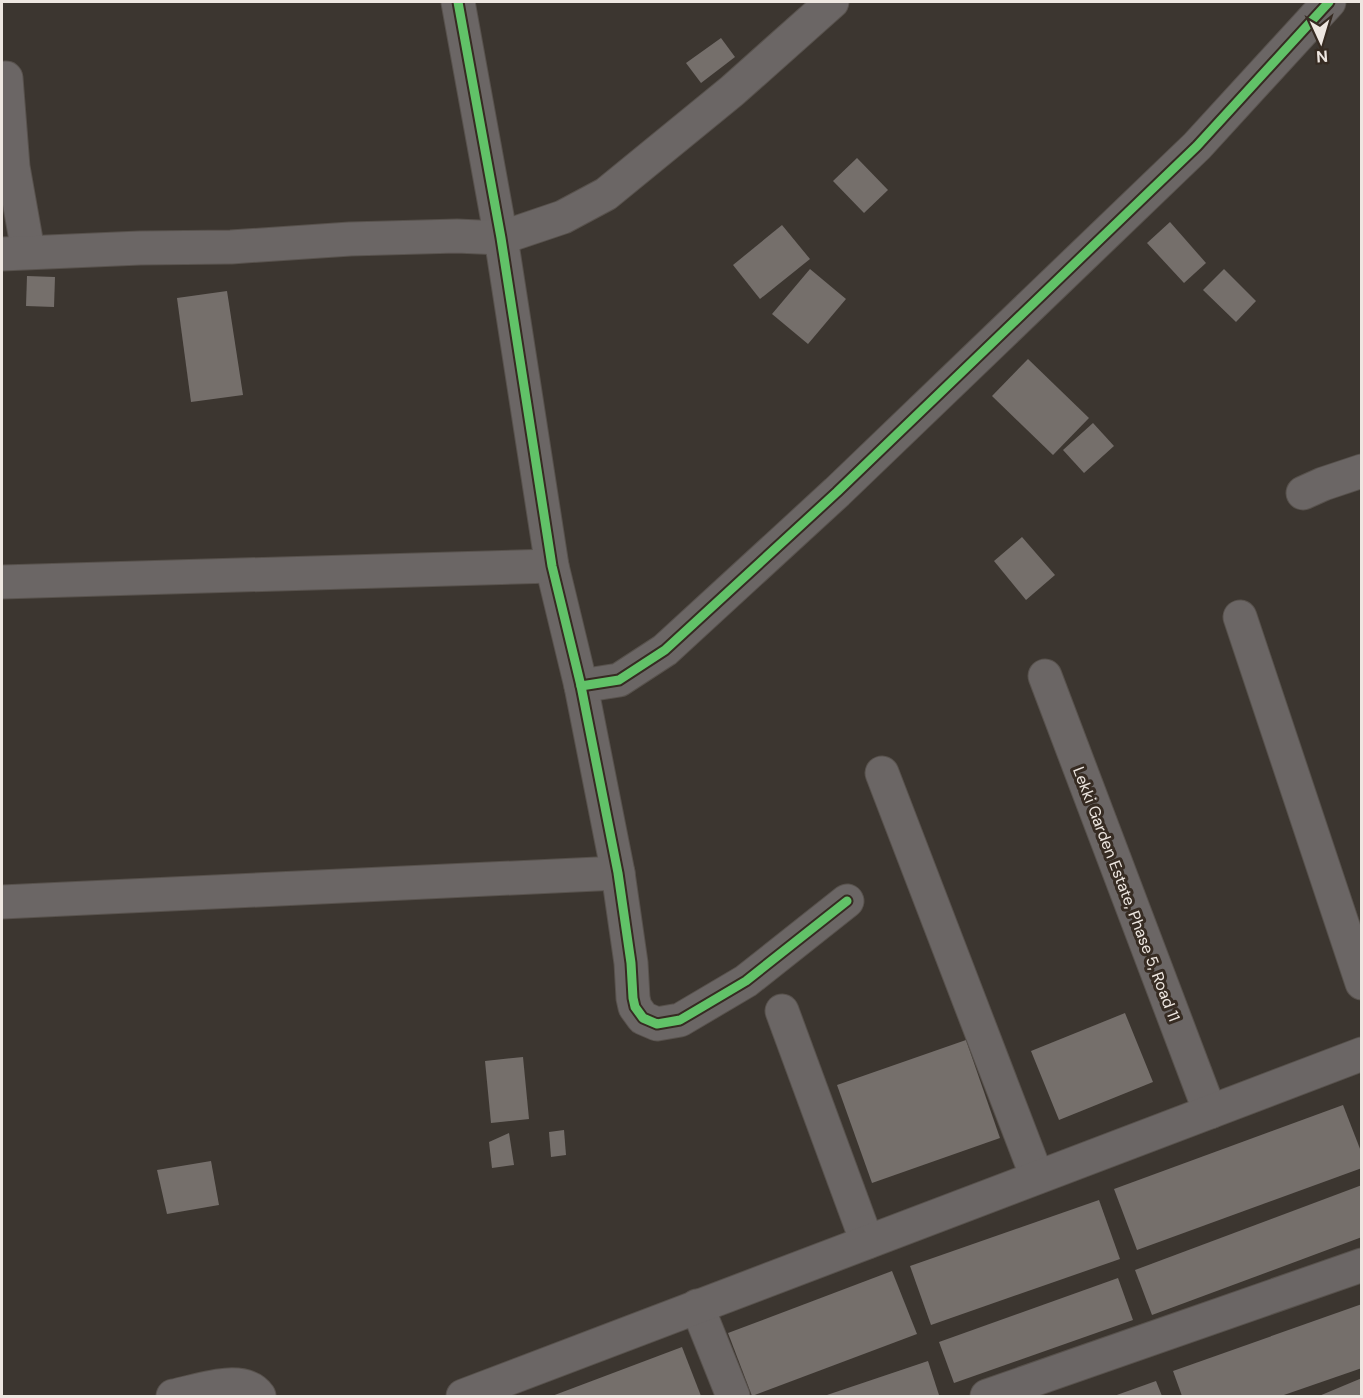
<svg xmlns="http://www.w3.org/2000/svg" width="1363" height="1398" font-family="'DM Sans',sans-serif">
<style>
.building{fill:#756f6b}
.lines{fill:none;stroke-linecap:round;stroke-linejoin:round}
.minor-casing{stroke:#58524d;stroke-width:35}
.minor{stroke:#6b6665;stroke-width:33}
.cycleway-casing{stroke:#362b22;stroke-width:13}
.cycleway{stroke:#61c268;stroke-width:9}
.labels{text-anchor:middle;stroke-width:6;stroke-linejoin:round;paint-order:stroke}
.street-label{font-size:16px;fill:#eee7e1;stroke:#362b22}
</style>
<rect width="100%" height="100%" fill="#3c3630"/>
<g class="building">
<path d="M 721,38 L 735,57 L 701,83 L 686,63 Z"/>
<path d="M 857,158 L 888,190 L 864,213 L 833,181 Z"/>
<path d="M 1170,222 L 1206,263 L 1184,283 L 1147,243 Z"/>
<path d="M 782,225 L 810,259 L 760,299 L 733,265 Z"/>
<path d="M 810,269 L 846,299 L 808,344 L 772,314 Z"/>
<path d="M 1224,269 L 1256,301 L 1236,322 L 1203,290 Z"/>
<path d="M 27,276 L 55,277 L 54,307 L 26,306 Z"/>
<path d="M 227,291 L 243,395 L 191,402 L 177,298 Z"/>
<path d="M 1028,359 L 1089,418 L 1053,455 L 992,396 Z"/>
<path d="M 1093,423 L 1114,446 L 1084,473 L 1063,450 Z"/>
<path d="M 1022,537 L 1055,575 L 1026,600 L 994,561 Z"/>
<path d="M 1125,1013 L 1153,1082 L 1059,1120 L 1031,1051 Z"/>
<path d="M 966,1040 L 1000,1138 L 872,1183 L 837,1085 Z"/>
<path d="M 523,1057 L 529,1119 L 491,1123 L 485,1061 Z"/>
<path d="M 1343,1105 L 1362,1154 L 1362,1168 L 1137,1250 L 1114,1189 Z"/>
<path d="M 564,1130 L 566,1155 L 551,1157 L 549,1132 Z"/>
<path d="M 509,1133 L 514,1165 L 492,1168 L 489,1142 Z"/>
<path d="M 211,1161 L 219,1205 L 167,1214 L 157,1170 Z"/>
<path d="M 1362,1185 L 1362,1237 L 1152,1315 L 1135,1270 Z"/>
<path d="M 1099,1200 L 1120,1259 L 931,1325 L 910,1266 Z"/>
<path d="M 892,1271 L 917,1334 L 752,1396 L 728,1333 Z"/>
<path d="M 1118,1278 L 1133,1320 L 954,1383 L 939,1342 Z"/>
<path d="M 1362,1304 L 1362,1368 L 1281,1396 L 1182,1396 L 1173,1371 Z"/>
<path d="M 682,1347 L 701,1396 L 552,1396 Z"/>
<path d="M 928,1361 L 939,1395 L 933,1396 L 824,1396 Z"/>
<path d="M 1362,1378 L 1362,1396 L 1319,1396 Z"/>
<path d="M 1156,1381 L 1162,1396 L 1114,1396 Z"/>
</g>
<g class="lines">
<g class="minor-casing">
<g id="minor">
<path d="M 458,2 L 501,238 L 552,566 L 581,686 L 618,873 L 631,963 L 633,998 L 635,1007 L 643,1018 L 657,1024 L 680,1020 L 746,981 L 847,901"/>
<path d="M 6,78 L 13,167 L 28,251"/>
<path d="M 2,254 L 140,248 L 231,247 L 350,239 L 457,236 L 501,238 L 563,217 L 606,194 L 732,91 L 832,2"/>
<path d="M 1303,493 L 1323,484 L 1362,471"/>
<path d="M 2,582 L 552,566"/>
<path d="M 1240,617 L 1362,983"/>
<path d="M 1045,676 L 1210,1112"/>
<path d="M 581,686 L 619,680 L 665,650 L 837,492 L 1197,146 L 1329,2"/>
<path d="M 882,773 L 1037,1177"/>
<path d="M 2,902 L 618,873"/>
<path d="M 782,1011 L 867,1242"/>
<path d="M 697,1306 L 733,1396"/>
<path d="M 173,1396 C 196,1392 243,1373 259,1396"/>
<path d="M 463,1396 L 1362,1054"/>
<path d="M 987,1396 L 1362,1265"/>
</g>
</g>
<use href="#minor" class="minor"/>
<g class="cycleway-casing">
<g id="cycleway">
<path d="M 458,2 L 501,238 L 552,566 L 581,686 L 618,873 L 631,963 L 633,998 L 635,1007 L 643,1018 L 657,1024 L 680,1020 L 746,981 L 847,901"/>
<path d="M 581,686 L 619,680 L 665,650 L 837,492 L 1197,146 L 1329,2"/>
</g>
</g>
<use href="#cycleway" class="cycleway"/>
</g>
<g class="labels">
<g class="street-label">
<text transform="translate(1127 894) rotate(69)" y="6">Lekki Garden Estate, Phase 5, Road 11</text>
</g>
</g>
<rect width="1363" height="1398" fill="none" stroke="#eee7e1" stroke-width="6"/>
<g transform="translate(1321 42) rotate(176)" stroke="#362b22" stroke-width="4.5" paint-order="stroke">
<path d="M0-4.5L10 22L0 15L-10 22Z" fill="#eee7e1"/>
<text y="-9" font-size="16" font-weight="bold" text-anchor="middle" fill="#eee7e1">N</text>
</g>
</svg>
